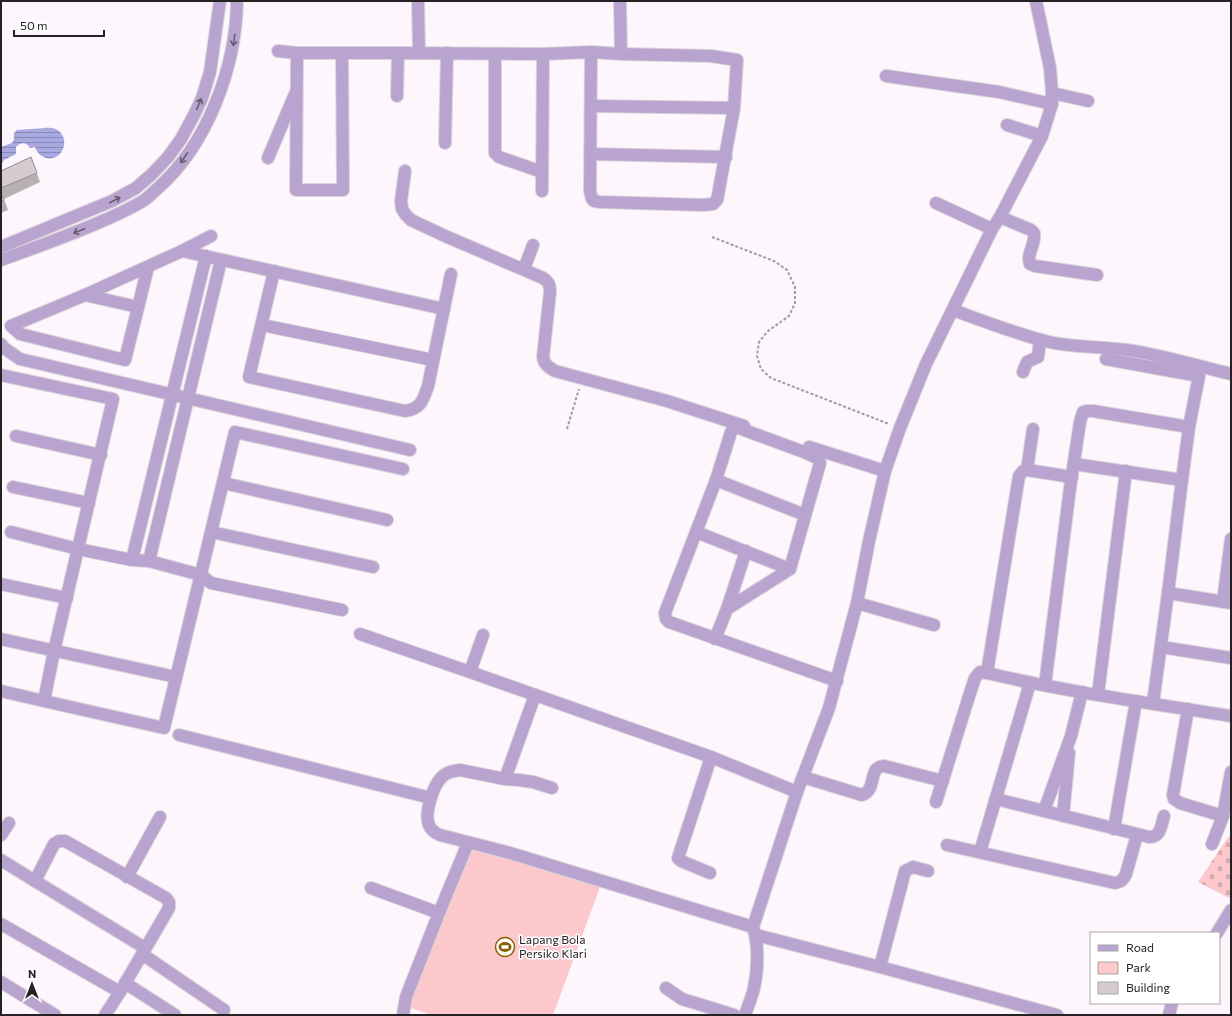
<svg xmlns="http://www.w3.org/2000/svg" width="1232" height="1016" font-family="Commissioner,sans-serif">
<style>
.green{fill:#fcc8cc}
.cemetery{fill:url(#cemetery-stones)}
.water{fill:url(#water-rules)}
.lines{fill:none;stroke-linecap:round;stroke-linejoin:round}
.minor-casing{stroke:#dbd4da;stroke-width:14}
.path{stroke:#a19ba0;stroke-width:2;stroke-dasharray:3 2;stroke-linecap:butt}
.minor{stroke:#b8a4cf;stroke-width:12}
.wall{fill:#b8afb2}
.building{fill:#d6cbcf;stroke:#968e91}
.oneway{stroke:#675c71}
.labels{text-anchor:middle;stroke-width:3;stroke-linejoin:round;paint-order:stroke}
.poi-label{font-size:12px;fill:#252224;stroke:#fff;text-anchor:start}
</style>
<defs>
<pattern id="cemetery-stones" width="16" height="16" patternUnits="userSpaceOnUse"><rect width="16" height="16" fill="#fcc8cc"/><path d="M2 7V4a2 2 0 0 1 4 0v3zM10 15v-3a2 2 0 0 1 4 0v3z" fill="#d8acaf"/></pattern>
<pattern id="water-rules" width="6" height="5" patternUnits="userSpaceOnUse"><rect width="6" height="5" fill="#a9a9e2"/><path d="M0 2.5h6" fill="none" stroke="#8989b7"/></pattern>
</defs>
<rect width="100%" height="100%" fill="#fef6fd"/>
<path class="green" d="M 470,846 L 600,887 L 553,1015 L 431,1015 L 408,1007 Z"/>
<path class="cemetery" d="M 1231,833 L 1231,899 L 1198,882 Z"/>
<path class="water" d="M 45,128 C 73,125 68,163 46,158 C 41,156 37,153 35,147 L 30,148 C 26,142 21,142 16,147 L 16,154 L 4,160 L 1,165 L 1,147 L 12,143 L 14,139 L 14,133 L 17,130 Z"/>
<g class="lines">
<g class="minor-casing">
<g id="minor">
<path d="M 418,1 L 419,53"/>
<path d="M 620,1 L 621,54"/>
<path d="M 278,51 L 297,53"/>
<path d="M 342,53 L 343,190 L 296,190 L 297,53 L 398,53"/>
<path d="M 495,54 L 495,153 L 499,157 L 542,172"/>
<path d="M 886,76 L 999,92 L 1052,104"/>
<path d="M 1052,93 L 1088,101"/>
<path d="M 397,96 L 398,53 L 543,54 L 591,52 L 621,54 L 711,56 L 737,60 L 734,108 L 718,195 L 717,200 L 713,204 L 703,205 L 600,202 L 594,201 L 592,199 L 590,191 L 591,52"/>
<path d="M 591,106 L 734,108"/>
<path d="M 1007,125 L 1042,136"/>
<path d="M 445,143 L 447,53"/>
<path d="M 590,154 L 726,157"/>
<path d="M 268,158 L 295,94"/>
<path d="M 405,171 L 401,201 L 402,209 L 406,215 L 411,220 L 445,236 L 543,278 C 549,282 550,285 550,292 L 543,357 C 544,364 548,367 555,371 L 667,401 L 744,426"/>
<path d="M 542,191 L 543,54"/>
<path d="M 936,203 L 992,229"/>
<path d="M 1000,217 L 1031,230 L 1034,233 C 1036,244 1026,254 1030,264 L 1035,266 L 1097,275"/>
<path d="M 1,247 L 112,201 L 136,188 L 152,174 L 168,157 L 181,139 L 194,115 L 202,98 L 210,72 L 220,1"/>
<path d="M 182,251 L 211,236"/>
<path d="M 1,260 C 34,248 68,236 100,222 C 114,216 128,210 141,202 C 147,199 152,193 157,189 C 208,144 236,67 237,1"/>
<path d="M 148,267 L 125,360 L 20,334 L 11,326 L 85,295 L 182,251 L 444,309"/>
<path d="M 524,269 L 533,245"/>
<path d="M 274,271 L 249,377 L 405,411 C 421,409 423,400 428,386 L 451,274"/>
<path d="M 85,295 L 138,307"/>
<path d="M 953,310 C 983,321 1014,333 1045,341 C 1072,348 1100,346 1127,350 C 1162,355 1197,366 1231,374"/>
<path d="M 262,325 L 433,360"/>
<path d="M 1,344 L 4,348 L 20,359 L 410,450"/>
<path d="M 1106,359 L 1199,376 L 1189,427 L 1182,480 L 1168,593 L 1153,703"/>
<path d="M 1023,372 L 1027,362 L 1038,357 L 1040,340"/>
<path d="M 1,375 L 113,399 L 54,651 L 44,701 L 1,691"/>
<path d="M 16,436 L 101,455"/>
<path d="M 809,447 L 885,471"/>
<path d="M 1074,464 L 1182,480"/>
<path d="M 1027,470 L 1033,429"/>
<path d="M 716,480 L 805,515"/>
<path d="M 223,483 L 387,520"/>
<path d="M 13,487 L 89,503"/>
<path d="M 11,532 L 78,549 L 132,560 L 149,561 L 201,575 L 211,583 L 342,610"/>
<path d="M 211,532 L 373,567"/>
<path d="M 696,532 L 790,569"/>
<path d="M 132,560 L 206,256"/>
<path d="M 149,561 L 221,260"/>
<path d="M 1,584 L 67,598"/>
<path d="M 1168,593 L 1231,603"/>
<path d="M 1223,602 L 1231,539"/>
<path d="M 857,603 L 934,625"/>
<path d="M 727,609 L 746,551"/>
<path d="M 360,634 L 470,672"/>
<path d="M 483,635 L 470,672 L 711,757 L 797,792"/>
<path d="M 1,639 L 176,677"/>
<path d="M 715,639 L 727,609 L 790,569 L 820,463 L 819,459 L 804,452 L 736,427 L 734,428 L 731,432 L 716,480 L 665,613 L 666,619 L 669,622 L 837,681"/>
<path d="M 1161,647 L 1231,658"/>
<path d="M 987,673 L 1019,476 L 1023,471 L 1027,470 L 1072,477"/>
<path d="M 1045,685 L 1070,488 L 1080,422 L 1083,412 L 1087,411 L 1093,411 L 1189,427"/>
<path d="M 1098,694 L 1126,471"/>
<path d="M 44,701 L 164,728 L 235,432 L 403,469"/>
<path d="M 1188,709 L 1173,795 L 1174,799 L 1180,803 L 1223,816"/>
<path d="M 179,735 L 431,798"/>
<path d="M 803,777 L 862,795 C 878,789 867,767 884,766 L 943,781"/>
<path d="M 505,779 L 535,695"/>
<path d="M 552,788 L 533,782 L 519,780 L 505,779 L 460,770 C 453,771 446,772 441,778 C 433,786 424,814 429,825 C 431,830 435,833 440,835 L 510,853 L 753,927"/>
<path d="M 996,799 L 1149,837 C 1161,837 1161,826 1164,816"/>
<path d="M 936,802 L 970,693 L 975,678 L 980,672 L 987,673 C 1067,692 1150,703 1231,716"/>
<path d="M 1044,811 L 1071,736 L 1082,692"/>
<path d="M 1063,816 L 1069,753"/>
<path d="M 1114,829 L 1136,701"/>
<path d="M 1,835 L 9,823"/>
<path d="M 1212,844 L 1223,816 L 1231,772"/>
<path d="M 947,845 L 1115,883 C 1121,882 1123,880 1126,874 L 1137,835"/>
<path d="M 980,852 L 1030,683"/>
<path d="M 1,860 L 35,881 L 54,844 L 59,841 L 65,841 L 166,898 L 169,902 L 169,908 L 120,992 L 105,1015"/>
<path d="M 710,873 L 681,861 L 678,858 L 711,757"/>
<path d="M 127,877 L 160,817"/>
<path d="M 35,881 L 145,948"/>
<path d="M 371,888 L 439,913"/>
<path d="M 1,924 L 120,992"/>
<path d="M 1217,933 L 1231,910"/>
<path d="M 756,935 L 880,967 L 1057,1015"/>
<path d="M 142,954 L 224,1010"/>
<path d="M 880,967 L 905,871 L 913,867 L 928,871"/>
<path d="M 1,982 L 55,1015"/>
<path d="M 125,983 L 175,1015"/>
<path d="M 666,988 L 682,999 L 734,1015"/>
<path d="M 403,1015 L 406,997 L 439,913 L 468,843"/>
<path d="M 745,1015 C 748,1006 752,997 754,988 C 758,970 759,945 753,927 L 797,792 L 829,708 L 857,603 L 869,541 L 885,471 L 900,428 L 926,364 L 992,229 L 1000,217 L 1042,136 L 1052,104 L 1052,93 L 1050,68 L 1036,1"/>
<path d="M 1169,1015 L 1172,1003"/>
</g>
</g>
<g class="path">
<path d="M 712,237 L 774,261 L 787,270 L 795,287 L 795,303 L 789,316 L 768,331 L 759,342 L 757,356 L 761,369 L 771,378 L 889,424"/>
<path d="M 567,429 L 579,389"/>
</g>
<use href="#minor" class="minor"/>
</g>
<path class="wall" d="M 31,157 L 40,182 L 4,199 L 8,210 L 1,213 L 1,171 Z"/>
<g class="building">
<path d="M 31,157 L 37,173 L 1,188 L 1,171 Z"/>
<path d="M 1,194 L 4,200 L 1,201 Z"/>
</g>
<defs><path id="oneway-shaft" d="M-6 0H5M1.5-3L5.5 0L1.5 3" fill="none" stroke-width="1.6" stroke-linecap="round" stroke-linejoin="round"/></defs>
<g class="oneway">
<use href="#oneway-shaft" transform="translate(234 40) rotate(98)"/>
<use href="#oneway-shaft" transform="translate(199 104) rotate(-67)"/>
<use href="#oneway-shaft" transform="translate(184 158) rotate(124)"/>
<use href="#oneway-shaft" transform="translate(115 200) rotate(-27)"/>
<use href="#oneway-shaft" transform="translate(79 231) rotate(158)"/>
</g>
<defs>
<g id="stadium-ring" transform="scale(1)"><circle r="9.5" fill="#fff" stroke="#8a6102" stroke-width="1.5"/><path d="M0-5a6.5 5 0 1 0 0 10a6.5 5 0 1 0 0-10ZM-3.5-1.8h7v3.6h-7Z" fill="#8a6102"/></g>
</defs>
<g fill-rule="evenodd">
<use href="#stadium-ring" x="505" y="947"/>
</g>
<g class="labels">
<g class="poi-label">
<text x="519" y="944">Lapang Bola<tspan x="519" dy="14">Persiko Klari</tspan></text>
</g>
</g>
<rect width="1232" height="1016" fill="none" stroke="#252224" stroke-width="4"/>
<rect x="1090" y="932" width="130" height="72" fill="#ffffff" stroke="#a8a7a7"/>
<rect x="1098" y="945" width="20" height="6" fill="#b8a4cf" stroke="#a8a7a7"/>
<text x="1126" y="952" font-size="12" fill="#252224">Road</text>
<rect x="1098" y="962" width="20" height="12" fill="#fcc8cc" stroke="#a8a7a7"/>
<text x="1126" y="972" font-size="12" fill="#252224">Park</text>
<rect x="1098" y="982" width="20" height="12" fill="#d6cbcf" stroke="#a8a7a7"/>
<text x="1126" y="992" font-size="12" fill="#252224">Building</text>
<g transform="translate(32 984)" stroke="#ffffff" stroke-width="3" paint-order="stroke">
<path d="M0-3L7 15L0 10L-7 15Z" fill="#252224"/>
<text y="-6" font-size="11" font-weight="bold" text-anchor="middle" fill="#252224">N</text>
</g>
<path d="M14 30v6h90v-6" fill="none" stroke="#252224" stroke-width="2"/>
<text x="20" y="30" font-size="12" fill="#252224" stroke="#ffffff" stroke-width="3" paint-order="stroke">50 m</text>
</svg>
